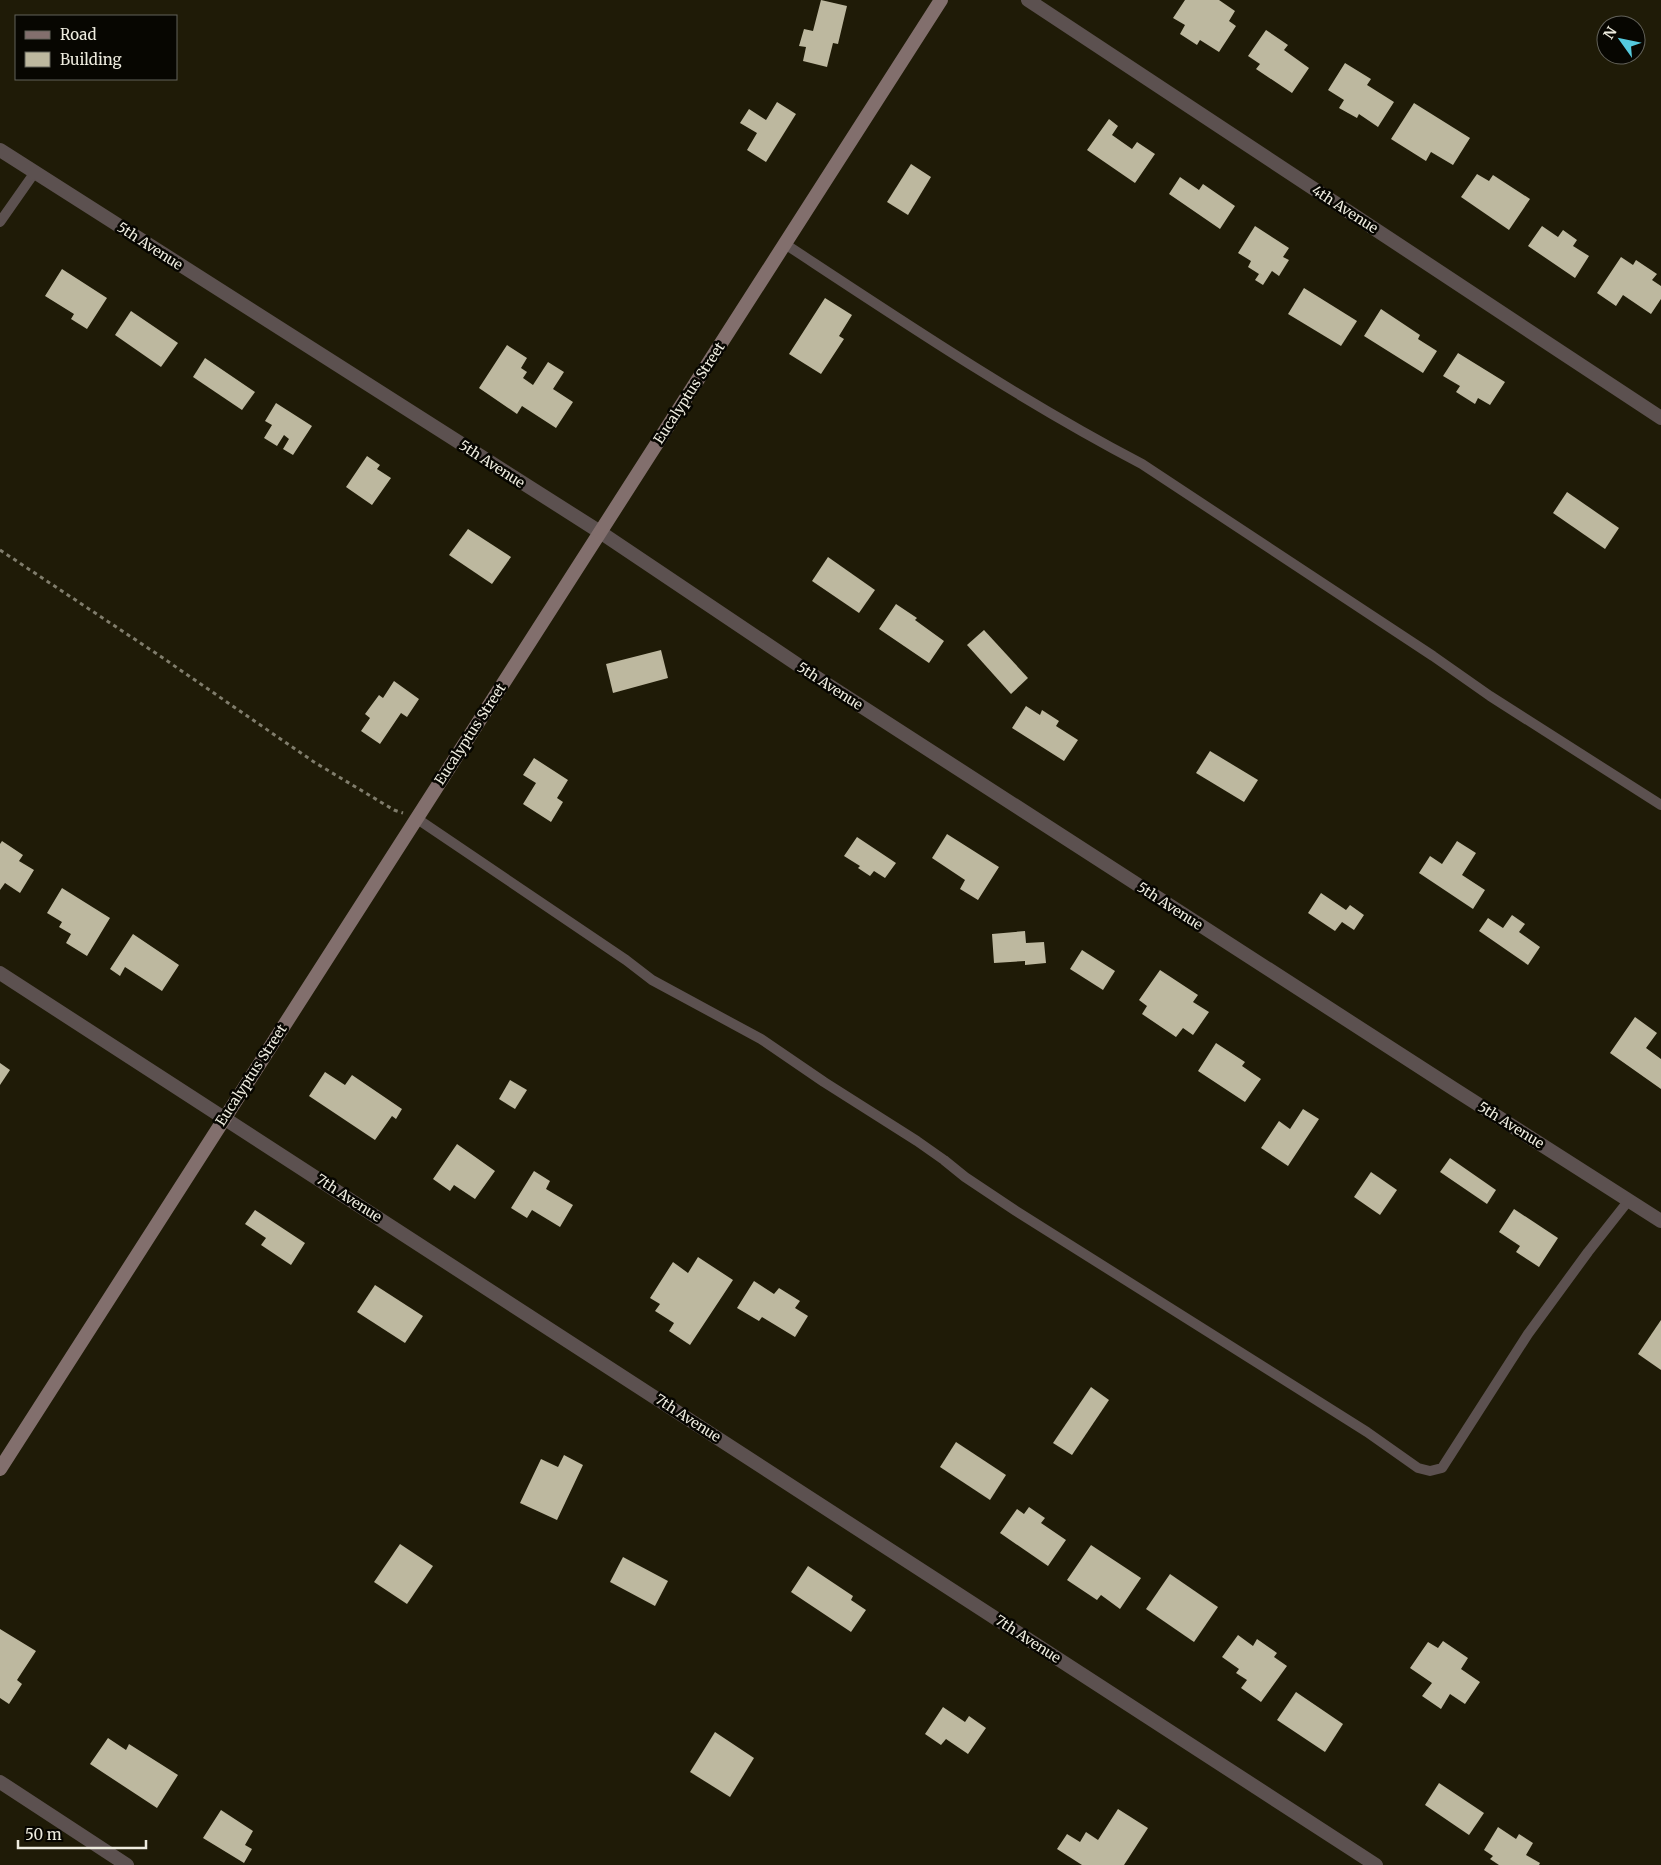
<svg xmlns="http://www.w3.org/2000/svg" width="1661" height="1865" font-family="Merriweather,serif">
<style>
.building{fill:#bdb89f}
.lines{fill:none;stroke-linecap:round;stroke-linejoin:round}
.path{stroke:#807d6c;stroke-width:3;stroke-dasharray:4 4;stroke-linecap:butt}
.service{stroke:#5c5150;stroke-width:10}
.minor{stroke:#5c5150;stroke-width:14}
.tertiary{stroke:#5c5150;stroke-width:14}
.secondary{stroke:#826f6d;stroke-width:14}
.labels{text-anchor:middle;stroke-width:5;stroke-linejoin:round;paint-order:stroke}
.street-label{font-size:14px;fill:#eeecdf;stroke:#070601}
</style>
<rect width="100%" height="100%" fill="#1f1b07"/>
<g class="building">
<path d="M 821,0 L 847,6 L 838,44 L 833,43 L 827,67 L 803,61 L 806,47 L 799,46 L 804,29 L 813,31 Z"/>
<path d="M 1185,0 L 1219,0 L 1235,11 L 1229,21 L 1236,26 L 1219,52 L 1200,40 L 1197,45 L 1180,34 L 1185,25 L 1173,18 Z"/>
<path d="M 1266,30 L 1288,45 L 1284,50 L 1309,68 L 1292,93 L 1256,69 L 1260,64 L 1248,56 Z"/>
<path d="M 1345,63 L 1371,79 L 1367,85 L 1394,102 L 1378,127 L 1359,114 L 1357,118 L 1339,108 L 1344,100 L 1328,90 Z"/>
<path d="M 777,102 L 796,114 L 766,162 L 747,150 L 757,133 L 740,123 L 749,109 L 766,120 Z"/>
<path d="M 1414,103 L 1470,138 L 1453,165 L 1431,152 L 1426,161 L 1391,139 Z"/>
<path d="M 1109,119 L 1118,126 L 1112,135 L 1132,149 L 1137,142 L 1155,154 L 1135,183 L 1087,150 Z"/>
<path d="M 911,164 L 931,177 L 908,215 L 887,202 Z"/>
<path d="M 1477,174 L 1489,181 L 1493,175 L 1530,199 L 1509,230 L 1461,197 Z"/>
<path d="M 1180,177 L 1199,190 L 1203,184 L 1235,206 L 1220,229 L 1169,194 Z"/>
<path d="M 1255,226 L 1289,248 L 1283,257 L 1289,260 L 1279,276 L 1272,271 L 1263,285 L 1255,280 L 1259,274 L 1248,267 L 1251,261 L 1238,253 Z"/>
<path d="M 1542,226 L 1558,237 L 1563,230 L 1577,240 L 1573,246 L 1589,256 L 1575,278 L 1528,246 Z"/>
<path d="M 1621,257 L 1633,265 L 1636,260 L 1657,274 L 1652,280 L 1661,286 L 1661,299 L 1651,314 L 1623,295 L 1616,306 L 1597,293 Z"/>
<path d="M 62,269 L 107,298 L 87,329 L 71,319 L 74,314 L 45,296 Z"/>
<path d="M 1304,288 L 1357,321 L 1341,346 L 1288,314 Z"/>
<path d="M 825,298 L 852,315 L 839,336 L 844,339 L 821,374 L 789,354 Z"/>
<path d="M 1381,309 L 1420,335 L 1418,339 L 1437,351 L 1423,373 L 1364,336 Z"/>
<path d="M 131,311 L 178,343 L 161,367 L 115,335 Z"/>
<path d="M 507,345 L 527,358 L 521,368 L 527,372 L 523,378 L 533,385 L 548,362 L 564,372 L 553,389 L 573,402 L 556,428 L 522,406 L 517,414 L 479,388 Z"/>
<path d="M 1458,353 L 1505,382 L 1490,405 L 1478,398 L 1475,404 L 1456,392 L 1460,386 L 1443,376 Z"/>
<path d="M 205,358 L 255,392 L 242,410 L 193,377 Z"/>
<path d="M 276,403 L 312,426 L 293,455 L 283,449 L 289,439 L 284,435 L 277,446 L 264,438 L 272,425 L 265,421 Z"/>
<path d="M 367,456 L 380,465 L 377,469 L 391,478 L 372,505 L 346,487 Z"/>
<path d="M 1567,492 L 1619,528 L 1605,549 L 1553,513 Z"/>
<path d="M 468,529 L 511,557 L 492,584 L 449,555 Z"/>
<path d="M 828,557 L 875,590 L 859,613 L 812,581 Z"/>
<path d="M 896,604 L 917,618 L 915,620 L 944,641 L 929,663 L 879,629 Z"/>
<path d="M 984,630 L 1028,678 L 1011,694 L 967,645 Z"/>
<path d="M 661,650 L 668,678 L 613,693 L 606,664 Z"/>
<path d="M 394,681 L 419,699 L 407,717 L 401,713 L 380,744 L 361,731 L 370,718 L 365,714 L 379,695 L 383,698 Z"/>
<path d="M 1026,706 L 1040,715 L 1042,710 L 1059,721 L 1056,726 L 1078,740 L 1064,761 L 1012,728 Z"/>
<path d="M 1210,751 L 1258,780 L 1244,802 L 1196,773 Z"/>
<path d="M 534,758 L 568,780 L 557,798 L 563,802 L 551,822 L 523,804 L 536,783 L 523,775 Z"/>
<path d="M 947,834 L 999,867 L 978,900 L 960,889 L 965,880 L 932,858 Z"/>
<path d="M 857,837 L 896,863 L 885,878 L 874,871 L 870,876 L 858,868 L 860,866 L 844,856 Z"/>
<path d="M 2,841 L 23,855 L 19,861 L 34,870 L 20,893 L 5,883 L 0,890 L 0,844 Z"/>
<path d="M 1457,841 L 1476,853 L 1462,875 L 1485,890 L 1473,909 L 1419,873 L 1430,856 L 1442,864 Z"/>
<path d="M 62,888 L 110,918 L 87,956 L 66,943 L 71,934 L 59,927 L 62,922 L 47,913 Z"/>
<path d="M 1321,893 L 1346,910 L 1350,905 L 1364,915 L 1354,930 L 1342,922 L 1335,931 L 1308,913 Z"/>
<path d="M 1512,915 L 1525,924 L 1519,932 L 1540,947 L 1528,965 L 1479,931 L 1488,918 L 1503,928 Z"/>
<path d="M 1025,931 L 1026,943 L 1044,942 L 1046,963 L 1025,965 L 1025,961 L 994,963 L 992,934 Z"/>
<path d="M 133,934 L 179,965 L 162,991 L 125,967 L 120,976 L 110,969 Z"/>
<path d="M 1082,950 L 1115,971 L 1103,990 L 1070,969 Z"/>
<path d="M 1160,970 L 1198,995 L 1193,1002 L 1209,1012 L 1193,1035 L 1183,1028 L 1176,1037 L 1142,1014 L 1147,1006 L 1139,1000 Z"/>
<path d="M 1635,1017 L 1657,1033 L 1646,1048 L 1661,1059 L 1661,1089 L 1610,1053 Z"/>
<path d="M 1216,1043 L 1245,1062 L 1242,1066 L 1261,1079 L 1245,1102 L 1198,1071 Z"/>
<path d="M 0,1063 L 10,1070 L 0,1085 Z"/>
<path d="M 325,1072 L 345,1085 L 352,1075 L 402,1109 L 396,1119 L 392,1116 L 375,1140 L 309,1096 Z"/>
<path d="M 510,1080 L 527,1090 L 515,1109 L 499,1099 Z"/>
<path d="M 1303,1109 L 1319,1119 L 1288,1166 L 1261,1148 L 1279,1121 L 1290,1129 Z"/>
<path d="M 457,1144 L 495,1171 L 475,1199 L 454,1185 L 450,1191 L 433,1179 Z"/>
<path d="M 1450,1158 L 1496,1190 L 1487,1204 L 1440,1172 Z"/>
<path d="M 534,1171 L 550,1181 L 546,1189 L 573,1205 L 560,1227 L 532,1210 L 527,1218 L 511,1208 Z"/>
<path d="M 1371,1172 L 1397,1190 L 1380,1215 L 1354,1197 Z"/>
<path d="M 1514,1209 L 1558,1238 L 1539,1267 L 1516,1252 L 1520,1246 L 1499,1232 Z"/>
<path d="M 255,1210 L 305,1243 L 291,1265 L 261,1245 L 266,1238 L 245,1224 Z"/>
<path d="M 698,1257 L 733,1280 L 690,1345 L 669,1331 L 674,1323 L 655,1311 L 660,1304 L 650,1298 L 673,1262 L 688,1273 Z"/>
<path d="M 754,1281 L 774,1294 L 779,1288 L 800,1301 L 795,1308 L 808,1316 L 795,1337 L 762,1317 L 759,1321 L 737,1308 Z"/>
<path d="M 375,1285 L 423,1316 L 405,1343 L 357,1312 Z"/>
<path d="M 1661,1320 L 1661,1370 L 1638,1354 Z"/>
<path d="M 1091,1387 L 1109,1400 L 1072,1455 L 1053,1443 Z"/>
<path d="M 956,1442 L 1006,1475 L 990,1500 L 940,1467 Z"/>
<path d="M 564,1455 L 583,1465 L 557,1520 L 520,1503 L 541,1459 L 558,1467 Z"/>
<path d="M 1029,1507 L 1045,1518 L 1041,1523 L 1066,1540 L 1048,1566 L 1000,1533 L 1017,1509 L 1024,1514 Z"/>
<path d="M 400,1544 L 433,1566 L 407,1604 L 374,1582 Z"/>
<path d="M 1091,1545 L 1141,1578 L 1120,1609 L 1101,1595 L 1097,1600 L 1067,1580 Z"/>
<path d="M 623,1557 L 668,1581 L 655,1606 L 610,1582 Z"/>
<path d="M 808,1566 L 853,1596 L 851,1600 L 866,1610 L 851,1632 L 791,1592 Z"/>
<path d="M 1170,1574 L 1218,1607 L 1194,1642 L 1146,1609 Z"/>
<path d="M 0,1629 L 36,1651 L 17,1680 L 22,1684 L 9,1704 L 0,1698 Z"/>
<path d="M 1238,1635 L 1253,1646 L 1257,1639 L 1277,1653 L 1274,1657 L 1287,1666 L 1261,1702 L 1241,1688 L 1247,1680 L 1236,1673 L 1239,1669 L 1222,1657 Z"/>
<path d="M 1443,1641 L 1468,1658 L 1461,1669 L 1480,1682 L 1465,1704 L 1450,1694 L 1441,1709 L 1422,1696 L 1432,1683 L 1410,1668 L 1428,1642 L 1438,1648 Z"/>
<path d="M 1296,1692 L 1343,1724 L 1325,1752 L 1277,1720 Z"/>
<path d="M 943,1707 L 965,1722 L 969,1716 L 986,1728 L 968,1754 L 946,1739 L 941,1745 L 925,1734 Z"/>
<path d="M 715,1732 L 754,1758 L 730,1797 L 690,1772 Z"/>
<path d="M 108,1738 L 126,1750 L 129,1744 L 178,1775 L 157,1808 L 90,1764 Z"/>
<path d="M 1439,1783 L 1484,1813 L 1469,1835 L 1425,1805 Z"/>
<path d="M 1118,1809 L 1148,1828 L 1124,1865 L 1082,1865 L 1057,1849 L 1067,1834 L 1080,1842 L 1086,1832 L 1098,1840 Z"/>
<path d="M 221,1810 L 253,1831 L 245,1845 L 252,1849 L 244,1863 L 203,1838 Z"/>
<path d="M 1498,1827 L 1516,1839 L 1519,1834 L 1533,1843 L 1526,1855 L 1540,1863 L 1539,1865 L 1499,1865 L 1490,1859 L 1493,1856 L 1484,1850 Z"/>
</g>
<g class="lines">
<path class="path" d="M 0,550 L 160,656 L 314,762 L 394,810 L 403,813"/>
<g class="service">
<path d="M 0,222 L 35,172"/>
<path d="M 785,244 C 902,321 1018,399 1142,464 L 1433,656 L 1490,696 L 1661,805"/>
<path d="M 416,818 L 626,960 L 652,980 L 761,1039 L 824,1082 L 917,1141 L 944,1160 L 965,1177 L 1016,1211 L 1367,1432 L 1418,1468 L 1430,1471 L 1442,1468 L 1528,1334 L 1588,1252 L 1629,1200"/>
</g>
<g class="minor">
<path d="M 1028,0 L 1661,418"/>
<path d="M 0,150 L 600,532 L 819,679 L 1454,1089 L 1661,1221"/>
<path d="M 0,1782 L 127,1865"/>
</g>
<path class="tertiary" d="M 0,973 L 1376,1865"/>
<path class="secondary" d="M 0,1469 L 941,0"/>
</g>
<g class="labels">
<g class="street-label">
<text transform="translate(1345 209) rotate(33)" y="5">4th Avenue</text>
<text transform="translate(150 246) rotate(33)" y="5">5th Avenue</text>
<text transform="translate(689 393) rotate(-57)" y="5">Eucalyptus Street</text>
<text transform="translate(492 464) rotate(33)" y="5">5th Avenue</text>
<text transform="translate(830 686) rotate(33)" y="5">5th Avenue</text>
<text transform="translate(470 734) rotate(-57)" y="5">Eucalyptus Street</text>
<text transform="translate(1170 906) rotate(33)" y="5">5th Avenue</text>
<text transform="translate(251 1075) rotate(-57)" y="5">Eucalyptus Street</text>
<text transform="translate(1511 1125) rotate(32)" y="5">5th Avenue</text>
<text transform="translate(349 1198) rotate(33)" y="5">7th Avenue</text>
<text transform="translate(688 1418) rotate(33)" y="5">7th Avenue</text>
<text transform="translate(1028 1639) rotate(33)" y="5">7th Avenue</text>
</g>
</g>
<rect x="15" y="15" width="162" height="65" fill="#070601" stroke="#63625a"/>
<rect x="25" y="31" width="25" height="8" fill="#826f6d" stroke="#63625a"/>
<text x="60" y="40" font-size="15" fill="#eeecdf">Road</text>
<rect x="25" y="52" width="25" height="15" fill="#bdb89f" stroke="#63625a"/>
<text x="60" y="65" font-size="15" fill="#eeecdf">Building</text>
<g transform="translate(1621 40) rotate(303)"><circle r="24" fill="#070601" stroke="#63625a"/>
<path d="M0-4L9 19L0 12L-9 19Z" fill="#55cadf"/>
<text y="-8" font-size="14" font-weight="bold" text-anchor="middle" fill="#eeecdf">N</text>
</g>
<path d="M18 1840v8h128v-8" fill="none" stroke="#eeecdf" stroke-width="2.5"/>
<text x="25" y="1840" font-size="15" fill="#eeecdf" stroke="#070601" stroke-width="4" paint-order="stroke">50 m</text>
</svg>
